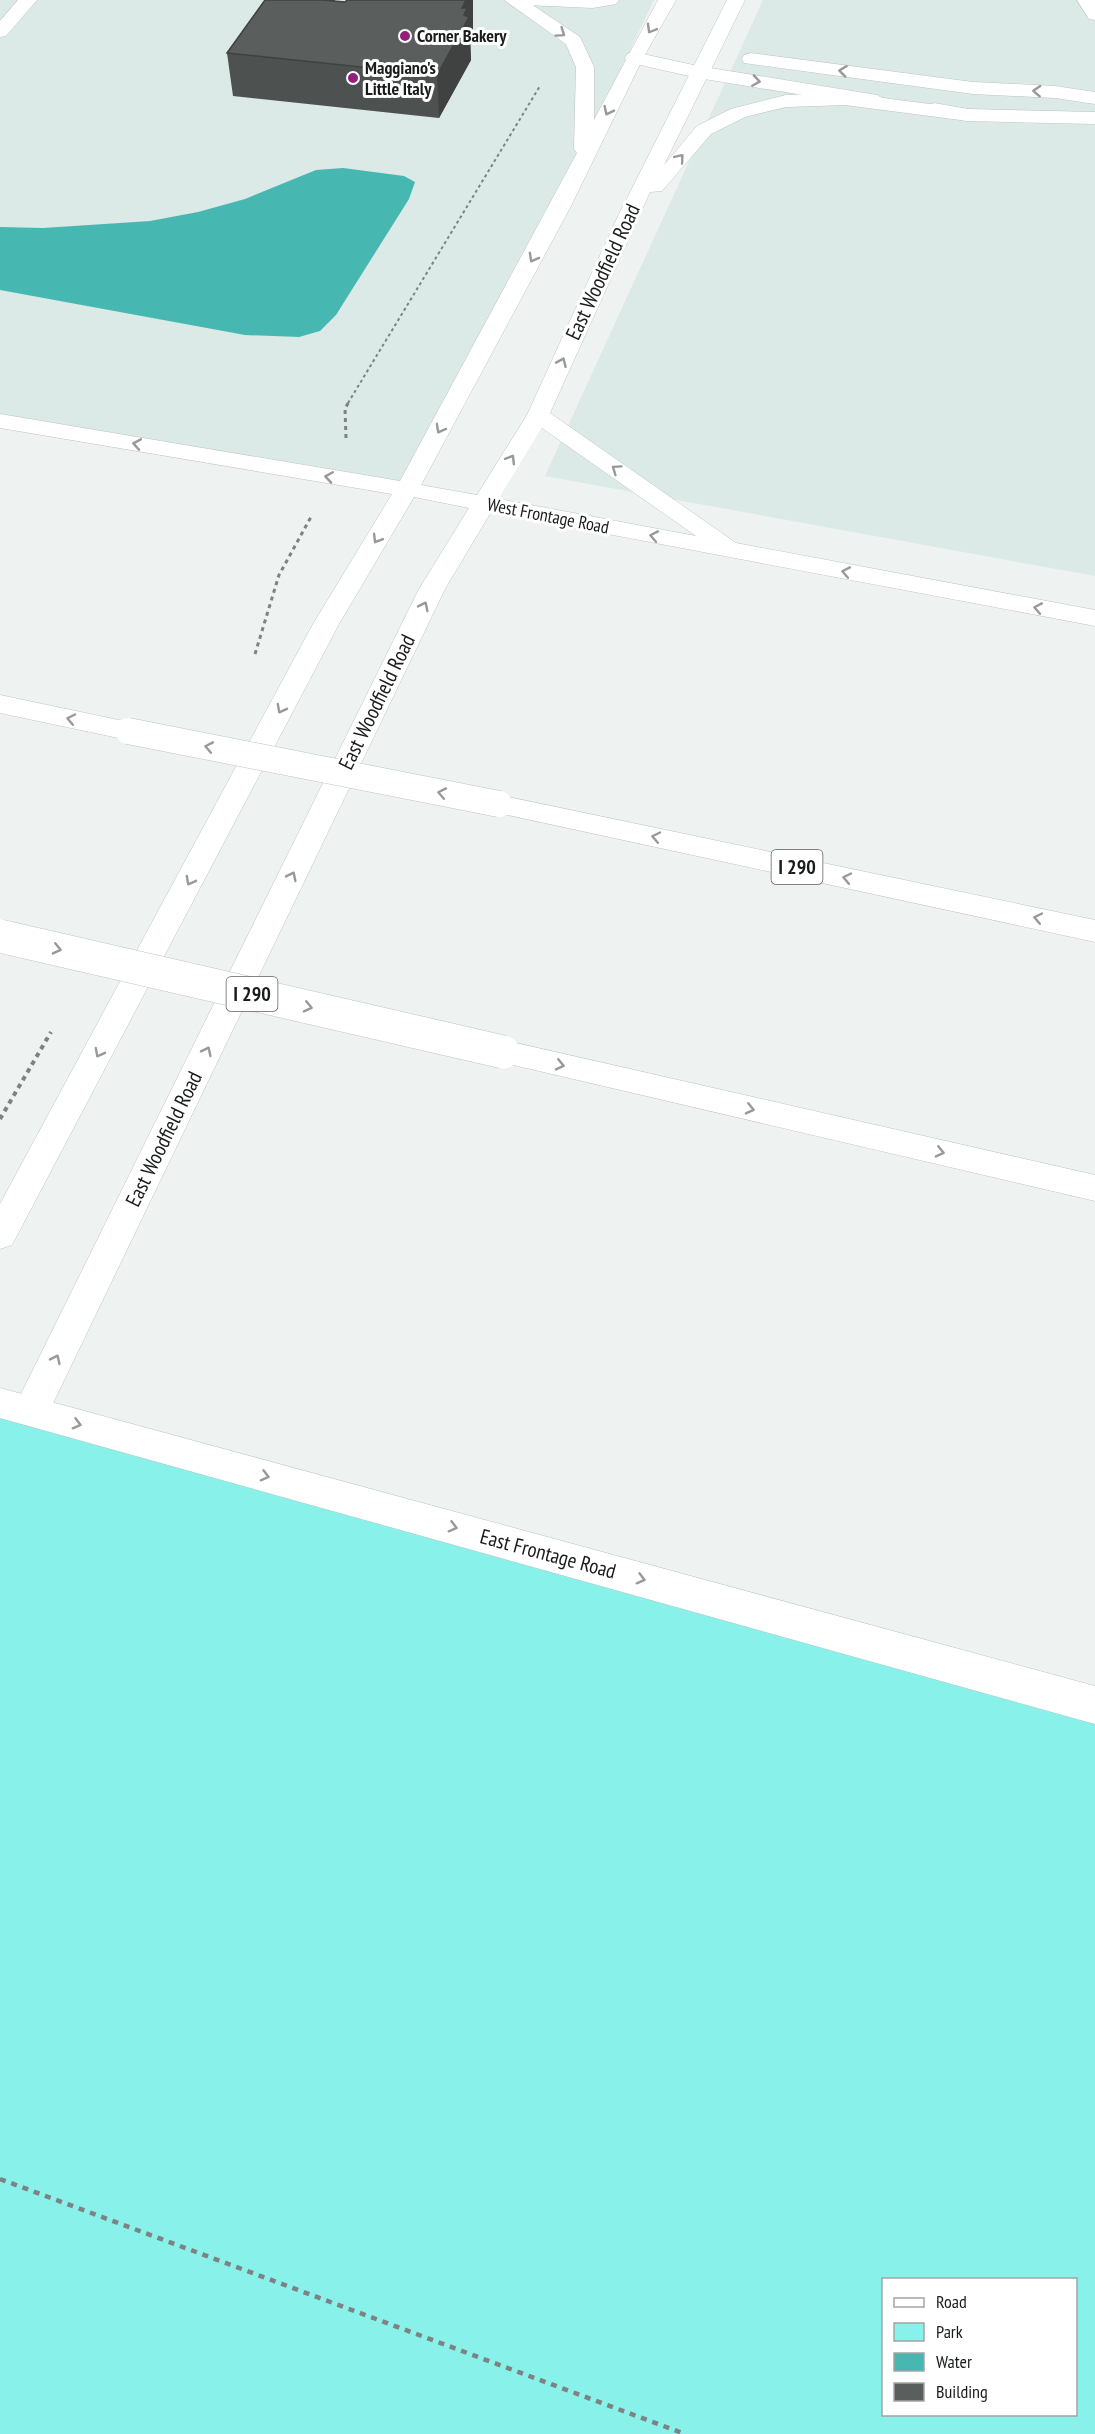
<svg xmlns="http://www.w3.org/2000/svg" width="1095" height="2434" font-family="'PT Sans Narrow',sans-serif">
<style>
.built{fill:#dbe9e7}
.green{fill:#88f1e9;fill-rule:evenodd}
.water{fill:#47b8b1}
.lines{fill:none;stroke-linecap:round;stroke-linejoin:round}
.service-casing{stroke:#bfc4c3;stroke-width:1}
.tertiary-casing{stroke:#bfc4c3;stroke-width:1}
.primary-casing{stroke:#bfc4c3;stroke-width:1}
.motorway-casing{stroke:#bfc4c3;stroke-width:1}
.path-far3{stroke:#7f8282;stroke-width:2;stroke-dasharray:3 3;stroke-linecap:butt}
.path-far2{stroke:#7f8282;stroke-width:3;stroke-dasharray:4 4;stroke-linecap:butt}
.path-far1{stroke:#7f8282;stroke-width:4;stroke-dasharray:4.5 4.5;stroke-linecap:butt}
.path{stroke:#7f8282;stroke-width:4.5;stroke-dasharray:6 6;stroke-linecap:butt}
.service{fill:#fff;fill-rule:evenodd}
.tertiary{fill:#fff;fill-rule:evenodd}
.primary{fill:#fff;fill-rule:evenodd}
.motorway{fill:#fff;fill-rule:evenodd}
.motorway-bridge-far1-casing{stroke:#bfc4c3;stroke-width:27;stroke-linecap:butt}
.motorway-bridge-casing{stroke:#bfc4c3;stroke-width:34;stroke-linecap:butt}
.motorway-bridge-far1{stroke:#fff;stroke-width:26}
.motorway-bridge{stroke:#fff;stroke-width:33}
.wall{fill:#4d5150}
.shaded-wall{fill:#3f4241}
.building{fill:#5a5e5d;stroke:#3f4241;stroke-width:1.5}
.oneway{stroke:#989999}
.poi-dot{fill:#961f7b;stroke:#fff;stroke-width:2}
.labels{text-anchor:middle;stroke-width:6;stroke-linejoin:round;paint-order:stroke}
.far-poi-label{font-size:18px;font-weight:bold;fill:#1a1c1c;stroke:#fff;text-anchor:start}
.far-street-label{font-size:18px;fill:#1a1c1c;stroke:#fff}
.shield{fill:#fff;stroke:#5f6060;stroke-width:1.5}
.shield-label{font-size:20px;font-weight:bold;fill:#1a1c1c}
.street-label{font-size:21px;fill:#1a1c1c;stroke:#fff}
</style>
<rect width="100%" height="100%" fill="#eef3f2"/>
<g class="built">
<path d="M 0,0 L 654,0 L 416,497 L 0,422 Z"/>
<path d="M 763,0 L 1095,0 L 1095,576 L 545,476 Z"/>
</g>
<path class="green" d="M 0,1401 L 1095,1704 L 1095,2434 L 0,2434 ZM 884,2280 L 1076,2280 L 1076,2414 L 884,2414 Z"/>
<path class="water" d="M 343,168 L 404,176 L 415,182 L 409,199 L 336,315 L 320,331 L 299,337 L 245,335 L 0,290 L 0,227 L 43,228 L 150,221 L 198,212 L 245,199 L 316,170 Z"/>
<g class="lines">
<g class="service-casing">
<g id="service">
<path d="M 18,0 L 37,0 L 6,36 L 0,37 L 0,21 Z"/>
<path d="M 518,0 L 619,0 L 616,4 L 593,8 L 527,5 Z"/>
<path d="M 1077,0 L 1095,0 L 1095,20 L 1089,19 Z"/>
<path d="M 634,52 L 698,66 L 877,95 L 887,101 L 877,107 L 698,78 L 627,62 L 625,58 L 627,54 Z"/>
<path d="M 751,53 L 973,82 L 1055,86 L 1095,92 L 1095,104 L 1055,98 L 973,94 L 744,63 L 742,59 L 744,55 Z"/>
<path d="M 934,103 L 968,109 L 1095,112 L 1095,124 L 968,121 L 927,113 L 924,109 Z"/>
</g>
</g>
<g class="tertiary-casing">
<path id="tertiary" d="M 504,0 L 525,0 L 580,37 L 594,67 L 594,120 L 658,0 L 676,0 L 643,58 L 571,206 L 421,485 L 477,495 L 527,415 L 617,218 L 727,0 L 745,0 L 664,165 L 697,126 L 731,109 L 786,95 L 845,93 L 968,109 L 978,115 L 968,121 L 845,105 L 786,107 L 745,117 L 711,134 L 662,191 L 650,192 L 550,413 L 736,543 L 1095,610 L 1095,626 L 491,512 L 445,589 L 44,1422 L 31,1426 L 18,1422 L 13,1411 L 18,1400 L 419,589 L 469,508 L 414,497 L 339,624 L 12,1245 L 0,1249 L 0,1204 L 313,624 L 392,494 L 0,428 L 0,414 L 400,481 L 577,153 L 574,149 L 576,67 L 566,44 ZM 542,428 L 696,536 L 499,499 Z"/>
</g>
<g class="primary-casing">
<path id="primary" d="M 0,1388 L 1095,1686 L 1095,1724 L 0,1418 Z"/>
</g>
<g class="motorway-casing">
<g id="motorway">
<path d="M 0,695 L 128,722 L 138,725 L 141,731 L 138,737 L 128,740 L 0,713 Z"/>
<path d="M 499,795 L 1095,920 L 1095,942 L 489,811 L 485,804 L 489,797 Z"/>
<path d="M 503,1040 L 1095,1175 L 1095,1201 L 492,1060 L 488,1052 L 492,1044 Z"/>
</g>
</g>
<path class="path-far3" d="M 348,403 L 540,86"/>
<g class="path-far2">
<path d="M 346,438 L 345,408 L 349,402"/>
<path d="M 255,654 L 279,575 L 312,515"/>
</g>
<path class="path-far1" d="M 0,1119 L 51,1032"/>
<path class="path" d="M 0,2179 L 685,2434"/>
<use href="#service" class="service"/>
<use href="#tertiary" class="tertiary"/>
<use href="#primary" class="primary"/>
<use href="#motorway" class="motorway"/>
<g class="motorway-bridge-far1-casing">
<path id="motorway-bridge-far1" d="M 128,731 L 499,804"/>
</g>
<g class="motorway-bridge-casing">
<path id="motorway-bridge" d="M 0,936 L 503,1052"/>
</g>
<use href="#motorway-bridge-far1" class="motorway-bridge-far1"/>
<use href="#motorway-bridge" class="motorway-bridge"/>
</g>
<path class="wall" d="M 265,0 L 335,0 L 335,1 L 473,31 L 470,38 L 471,60 L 439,118 L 233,96 L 227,53 Z"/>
<path class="shaded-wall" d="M 466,0 L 473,0 L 473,31 L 470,38 L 471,60 L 439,118 L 437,75 L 462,8 Z"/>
<path class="building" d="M 265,0 L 322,0 L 345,2 L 347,0 L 466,0 L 462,8 L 467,8 L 464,15 L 469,17 L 437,75 L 227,53 Z"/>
<defs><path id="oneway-chevron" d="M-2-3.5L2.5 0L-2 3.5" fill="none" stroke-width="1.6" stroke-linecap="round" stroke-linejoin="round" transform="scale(1.5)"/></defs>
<g class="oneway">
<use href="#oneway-chevron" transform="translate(651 29) rotate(120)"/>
<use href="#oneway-chevron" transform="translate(561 33) rotate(35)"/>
<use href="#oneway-chevron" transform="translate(843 71) rotate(-173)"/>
<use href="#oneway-chevron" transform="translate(756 81) rotate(9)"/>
<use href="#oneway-chevron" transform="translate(1037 91) rotate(-177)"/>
<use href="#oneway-chevron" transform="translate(608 111) rotate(116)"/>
<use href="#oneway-chevron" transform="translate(680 158) rotate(-50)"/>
<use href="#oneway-chevron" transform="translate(533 258) rotate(119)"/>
<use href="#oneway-chevron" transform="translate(562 362) rotate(-66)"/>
<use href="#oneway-chevron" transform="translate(440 429) rotate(119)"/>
<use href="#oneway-chevron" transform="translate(137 444) rotate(-170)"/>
<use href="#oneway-chevron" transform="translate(511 459) rotate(-58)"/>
<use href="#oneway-chevron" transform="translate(616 469) rotate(-145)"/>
<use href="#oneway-chevron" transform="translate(329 477) rotate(-171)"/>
<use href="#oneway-chevron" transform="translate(654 536) rotate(-169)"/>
<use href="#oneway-chevron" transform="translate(377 539) rotate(121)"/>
<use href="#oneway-chevron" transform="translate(846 572) rotate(-169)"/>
<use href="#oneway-chevron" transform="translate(424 606) rotate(-64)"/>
<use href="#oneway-chevron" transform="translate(1038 608) rotate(-169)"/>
<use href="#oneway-chevron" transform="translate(281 709) rotate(118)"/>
<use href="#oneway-chevron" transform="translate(71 719) rotate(-168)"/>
<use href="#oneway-chevron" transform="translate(209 747) rotate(-169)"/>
<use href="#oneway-chevron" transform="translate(442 793) rotate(-169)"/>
<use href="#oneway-chevron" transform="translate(656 837) rotate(-168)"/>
<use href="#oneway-chevron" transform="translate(292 876) rotate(-64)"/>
<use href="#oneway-chevron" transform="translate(847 878) rotate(-168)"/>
<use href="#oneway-chevron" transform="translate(190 881) rotate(118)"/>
<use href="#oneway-chevron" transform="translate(1038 918) rotate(-168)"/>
<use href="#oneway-chevron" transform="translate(57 949) rotate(13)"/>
<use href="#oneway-chevron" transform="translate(308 1007) rotate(13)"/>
<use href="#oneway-chevron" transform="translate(207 1051) rotate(-64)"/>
<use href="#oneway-chevron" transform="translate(99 1053) rotate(118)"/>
<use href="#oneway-chevron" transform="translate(560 1065) rotate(13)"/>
<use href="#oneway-chevron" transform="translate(750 1109) rotate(13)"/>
<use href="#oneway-chevron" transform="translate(940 1152) rotate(13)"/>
<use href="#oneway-chevron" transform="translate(56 1359) rotate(-64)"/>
<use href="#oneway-chevron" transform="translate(77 1424) rotate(15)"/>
<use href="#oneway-chevron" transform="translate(265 1476) rotate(15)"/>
<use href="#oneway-chevron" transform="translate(453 1527) rotate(15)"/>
<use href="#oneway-chevron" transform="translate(641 1579) rotate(15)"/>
</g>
<g class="poi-dot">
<circle cx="405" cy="36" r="6"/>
<circle cx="353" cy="78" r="6"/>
</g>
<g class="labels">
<g class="far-poi-label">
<text x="417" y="42">Corner Bakery</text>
<text x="365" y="74">Maggiano's<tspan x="365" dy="21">Little Italy</tspan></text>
</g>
<g class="far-street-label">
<text transform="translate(548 516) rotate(11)" y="6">West Frontage Road</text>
</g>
<g class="shield">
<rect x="771.5" y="850" width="51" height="34" rx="4.5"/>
<rect x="226.5" y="977" width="51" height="34" rx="4.5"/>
</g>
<g class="shield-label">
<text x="797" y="874">I 290</text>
<text x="252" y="1001">I 290</text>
</g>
<g class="street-label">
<text transform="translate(603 272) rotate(-65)" y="7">East Woodfield Road</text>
<text transform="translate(377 702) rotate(-64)" y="7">East Woodfield Road</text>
<text transform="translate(164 1139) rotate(-64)" y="7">East Woodfield Road</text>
<text transform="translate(548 1554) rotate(15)" y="7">East Frontage Road</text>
</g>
</g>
<rect x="882" y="2278" width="195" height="138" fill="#ffffff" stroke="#a3a4a4" stroke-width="1.5"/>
<rect x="894" y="2298" width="30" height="9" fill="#ffffff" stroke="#a3a4a4" stroke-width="1.5"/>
<text x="936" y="2308" font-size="18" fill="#1a1c1c">Road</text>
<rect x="894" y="2323" width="30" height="18" fill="#88f1e9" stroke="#a3a4a4" stroke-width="1.5"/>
<text x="936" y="2338" font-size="18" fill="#1a1c1c">Park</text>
<rect x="894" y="2353" width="30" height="18" fill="#47b8b1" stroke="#a3a4a4" stroke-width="1.5"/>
<text x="936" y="2368" font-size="18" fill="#1a1c1c">Water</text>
<rect x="894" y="2383" width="30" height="18" fill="#5a5e5d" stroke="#a3a4a4" stroke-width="1.5"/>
<text x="936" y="2398" font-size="18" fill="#1a1c1c">Building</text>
</svg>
